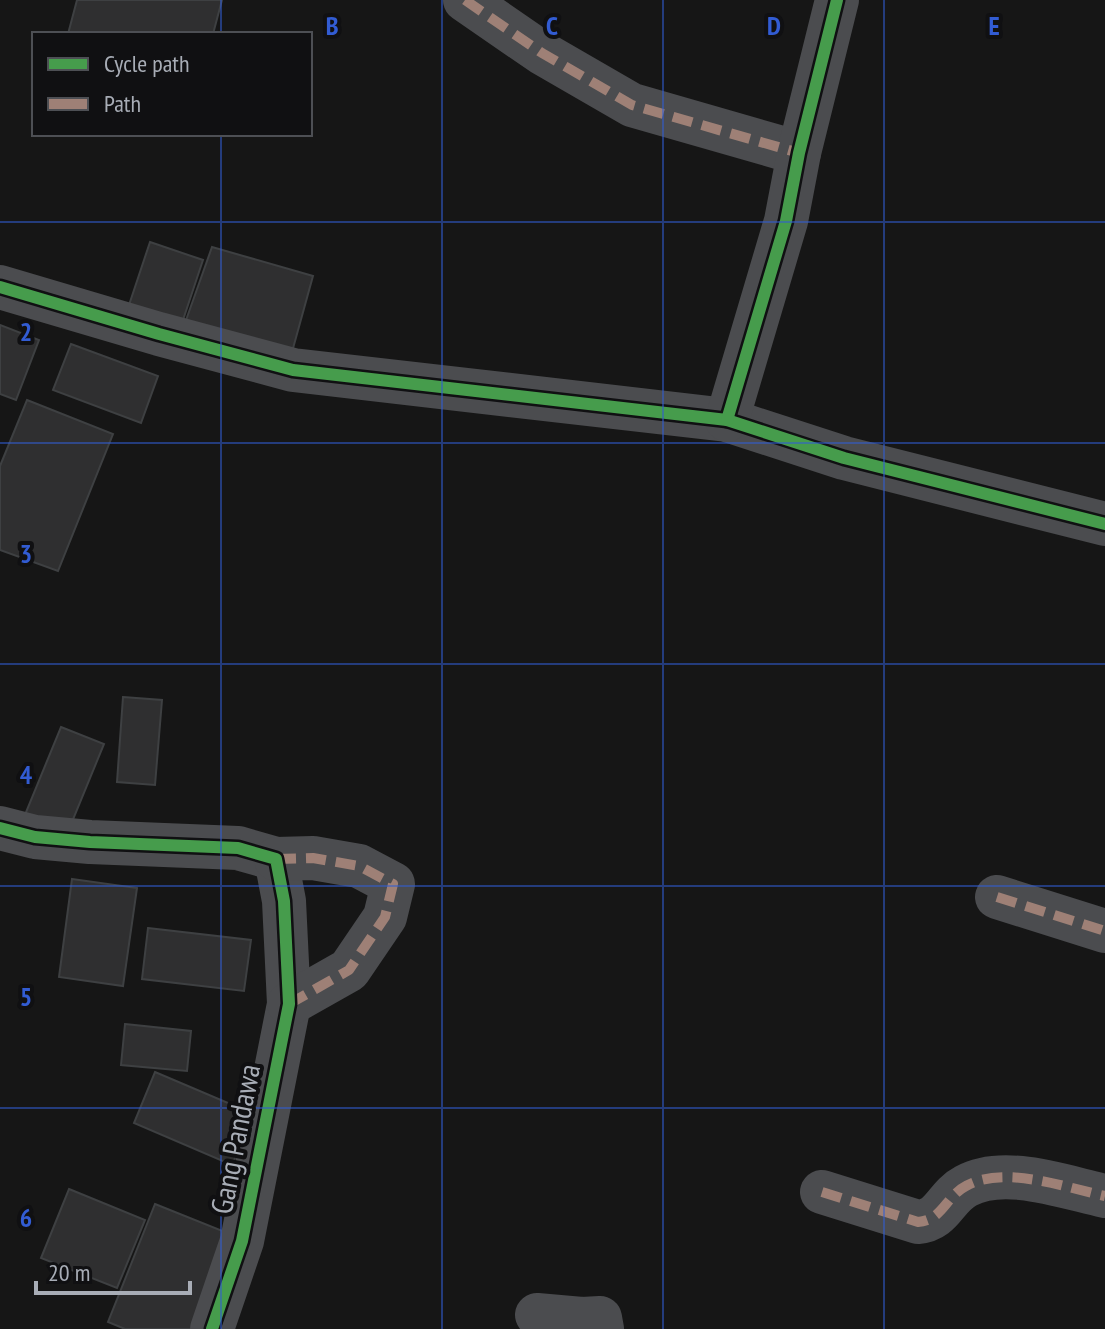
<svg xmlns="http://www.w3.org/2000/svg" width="1105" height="1329" font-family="'PT Sans Narrow',sans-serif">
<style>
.building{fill:#2f2f30;stroke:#3e4042;stroke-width:2}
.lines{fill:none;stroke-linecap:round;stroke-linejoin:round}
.minor{stroke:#4b4c4f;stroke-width:44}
.quiet{stroke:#9e8076;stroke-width:10;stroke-dasharray:20 10;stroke-linecap:butt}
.cycleway-casing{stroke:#101012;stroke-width:17}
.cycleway{stroke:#469c4c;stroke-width:12}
.grid{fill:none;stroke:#325cd3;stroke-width:2;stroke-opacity:0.55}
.labels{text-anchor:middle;stroke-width:8;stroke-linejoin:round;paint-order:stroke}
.street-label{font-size:30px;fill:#a8adb6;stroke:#101012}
.grid-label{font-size:26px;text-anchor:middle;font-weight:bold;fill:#325cd3;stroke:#101012;stroke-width:8;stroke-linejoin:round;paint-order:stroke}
</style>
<rect width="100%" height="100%" fill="#161616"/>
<g class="building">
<path d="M 77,0 L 222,0 L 213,34 L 68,34 Z"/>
<path d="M 150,242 L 203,260 L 180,329 L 127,311 Z"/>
<path d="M 212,247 L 313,276 L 292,352 L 185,323 Z"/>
<path d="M 0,325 L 39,340 L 16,400 L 0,394 Z"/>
<path d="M 71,344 L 158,376 L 141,423 L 53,390 Z"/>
<path d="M 27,400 L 113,434 L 58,571 L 0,550 L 0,466 Z"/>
<path d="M 123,697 L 162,700 L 155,785 L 117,782 Z"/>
<path d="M 61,727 L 104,744 L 65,839 L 22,822 Z"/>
<path d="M 72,879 L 137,888 L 123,986 L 59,977 Z"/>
<path d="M 148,928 L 251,940 L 244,991 L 142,979 Z"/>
<path d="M 125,1024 L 191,1031 L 187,1071 L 121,1065 Z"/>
<path d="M 155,1072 L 254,1114 L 232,1165 L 134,1123 Z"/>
<path d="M 69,1189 L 145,1220 L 117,1288 L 41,1258 Z"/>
<path d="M 155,1204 L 235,1236 L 198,1329 L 125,1329 L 108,1322 Z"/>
</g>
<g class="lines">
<g class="minor">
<path d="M 465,0 L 542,53 L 632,105 L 799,153"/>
<path d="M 0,287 L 159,334 L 293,370 L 727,420 L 844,458 L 1105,524"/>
<path d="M 727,420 L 786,221 L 799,153 L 837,0"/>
<path d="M 0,828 L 35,837 L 90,842 L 238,848 L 276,859 L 284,901 L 289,1004 L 242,1241 L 212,1329"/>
<path d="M 276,859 L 313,858 L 359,866 L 393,884 L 385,917 L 349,970 L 289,1004"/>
<path d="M 997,897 L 1105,931"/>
<path d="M 822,1192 L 918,1222 C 943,1220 945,1197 966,1186 C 1004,1165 1064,1187 1105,1196"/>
<path d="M 537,1315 L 582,1319 L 600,1318 L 602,1329"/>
</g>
<g class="quiet">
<path d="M 465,0 L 542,53 L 632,105 L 799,153"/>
<path d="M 276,859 L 313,858 L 359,866 L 393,884 L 385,917 L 349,970 L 289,1004"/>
<path d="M 997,897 L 1105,931"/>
<path d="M 822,1192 L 918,1222 C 943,1220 945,1197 966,1186 C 1004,1165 1064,1187 1105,1196"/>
</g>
<g class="cycleway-casing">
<g id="cycleway">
<path d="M 0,287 L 159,334 L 293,370 L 727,420 L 844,458 L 1105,524"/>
<path d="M 727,420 L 786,221 L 799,153 L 837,0"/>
<path d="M 0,828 L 35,837 L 90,842 L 238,848 L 276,859 L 284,901 L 289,1004 L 242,1241 L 212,1329"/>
</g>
</g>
<use href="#cycleway" class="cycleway"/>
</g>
<path class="grid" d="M 221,0 L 221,34M 442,0 L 442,1329M 663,0 L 663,1329M 884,0 L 884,1329M 221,134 L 221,1329M 0,222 L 1105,222M 0,443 L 1105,443M 0,664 L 1105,664M 0,886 L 1105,886M 0,1108 L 1105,1108"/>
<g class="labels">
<g class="street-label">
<text transform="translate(236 1139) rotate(-79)" y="10">Gang Pandawa</text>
</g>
</g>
<g class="grid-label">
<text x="332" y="35">B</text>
<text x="552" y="35">C</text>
<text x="774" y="35">D</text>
<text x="994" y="35">E</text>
<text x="26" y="341">2</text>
<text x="26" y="563">3</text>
<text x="26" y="784">4</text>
<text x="26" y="1006">5</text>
<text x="26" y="1227">6</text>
</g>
<rect x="32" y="32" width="280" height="104" fill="#101012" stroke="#4d4f54" stroke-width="2"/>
<rect x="48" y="58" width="40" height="12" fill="#469c4c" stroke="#4d4f54" stroke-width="2"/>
<text x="104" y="72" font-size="24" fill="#a8adb6">Cycle path</text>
<rect x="48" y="98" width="40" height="12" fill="#9e8076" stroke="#4d4f54" stroke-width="2"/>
<text x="104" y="112" font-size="24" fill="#a8adb6">Path</text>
<path d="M36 1281v12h154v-12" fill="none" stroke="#a8adb6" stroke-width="4"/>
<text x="48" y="1281" font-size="24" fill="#a8adb6" stroke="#101012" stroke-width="6" paint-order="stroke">20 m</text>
</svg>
